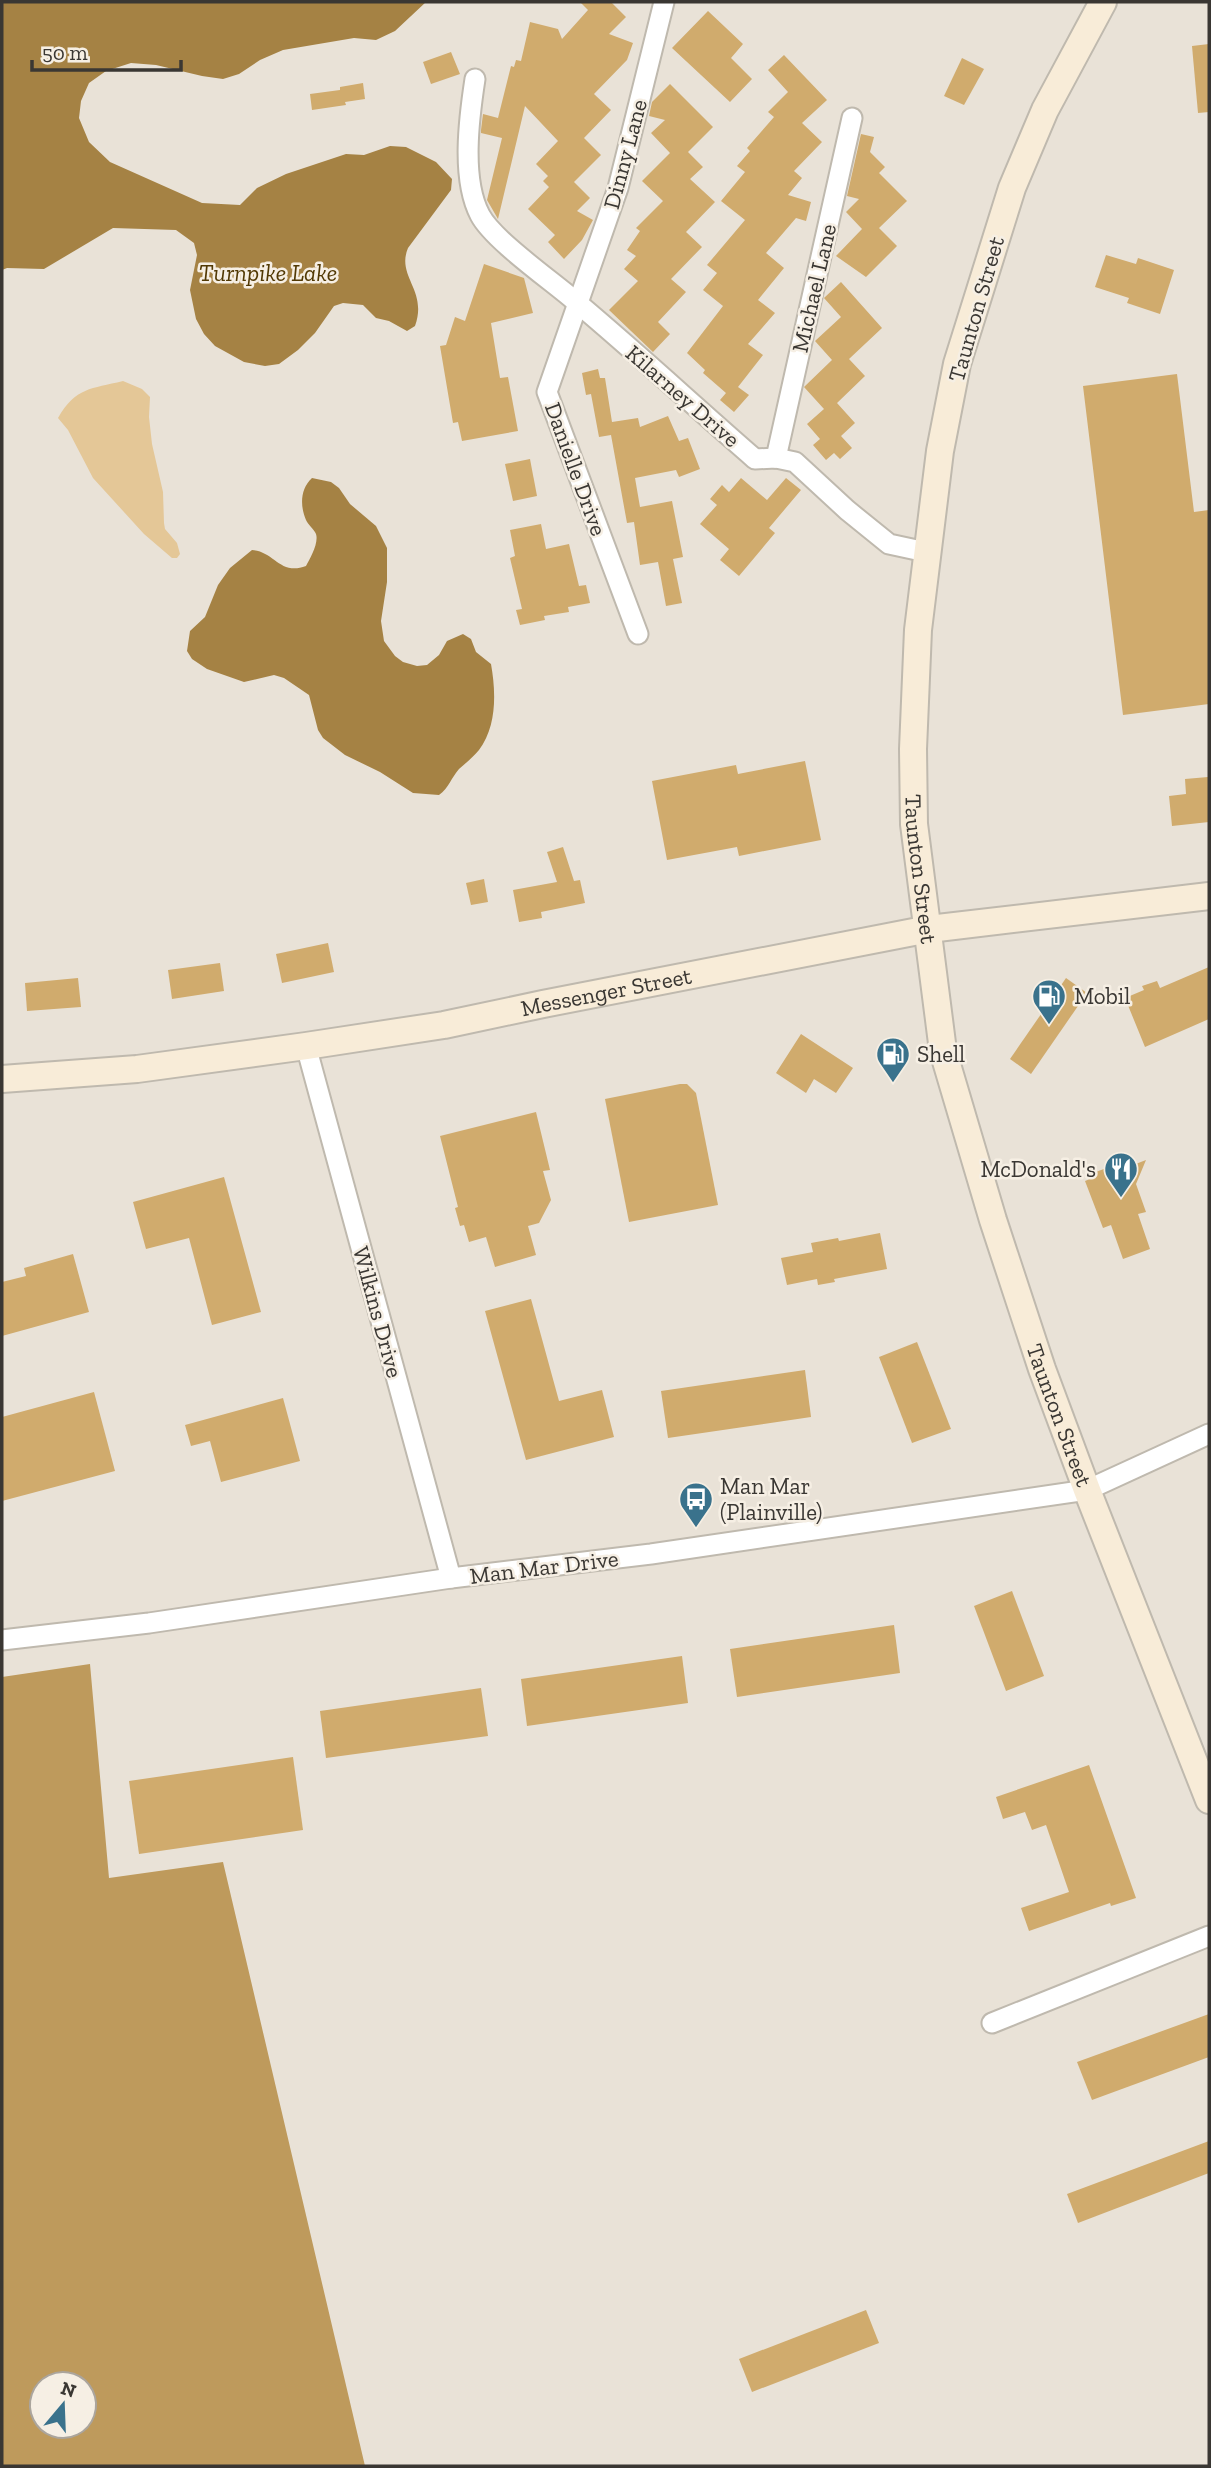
<svg xmlns="http://www.w3.org/2000/svg" width="1211" height="2468" font-family="'Zilla Slab',serif">
<style>
.green{fill:#e4c797}
.forest{fill:#be9a5c;fill-rule:evenodd}
.water{fill:#a58244}
.building{fill:#d0ab6d}
.lines{fill:none;stroke-linecap:round;stroke-linejoin:round}
.street-casing{stroke:#bfb9ae;stroke-width:23}
.secondary-casing{stroke:#bfb9ae;stroke-width:30}
.street{stroke:#fff;stroke-width:19}
.secondary{stroke:#f8ecd8;stroke-width:26}
.labels{text-anchor:middle;stroke-width:5;stroke-linejoin:round;paint-order:stroke}
.street-label{font-size:23px;fill:#3a3733;stroke:#f6efe4}
.poi-label{font-size:23px;fill:#3a3733;stroke:#f6efe4;text-anchor:start}
.water-label{font-size:24px;font-style:italic;fill:#523904;stroke:#f6efe4}
</style>
<rect width="100%" height="100%" fill="#e9e2d7"/>
<path class="green" d="M 123,381 L 142,389 L 150,397 L 149,417 L 152,444 L 163,492 L 164,523 L 165,529 L 177,543 L 180,554 L 177,558 L 172,558 L 144,534 L 93,478 L 68,430 L 58,418 C 76,387 91,389 123,381 Z"/>
<path class="forest" d="M 90,1664 L 109,1878 L 223,1862 L 365,2466 L 2,2466 L 2,1677 ZM 42,2384 L 84,2384 L 84,2426 L 42,2426 Z"/>
<g class="water">
<path d="M 2,2 L 426,2 L 395,31 L 376,40 L 354,38 L 283,50 L 260,60 L 239,74 L 223,79 L 202,76 L 156,65 L 131,63 L 106,71 L 89,83 L 81,101 L 79,118 L 89,142 L 110,162 L 202,203 L 240,205 L 257,188 L 286,174 L 346,154 L 364,155 L 390,146 L 406,147 L 436,162 L 452,179 L 451,190 L 408,248 C 396,277 428,290 415,326 L 407,331 L 389,321 L 376,318 L 363,305 L 343,303 L 334,306 L 315,333 L 298,350 L 279,364 L 265,366 L 244,362 L 215,346 L 204,334 L 196,319 L 190,290 L 197,255 L 194,243 L 176,230 L 113,228 L 44,269 L 7,268 L 2,270 Z"/>
<path d="M 312,478 L 331,482 L 339,488 L 350,504 L 376,526 L 387,548 L 387,582 L 381,621 L 384,641 L 395,656 L 403,662 L 417,666 L 427,665 L 439,655 L 447,641 L 463,634 L 471,639 L 476,652 L 491,664 C 496,692 497,726 479,750 C 473,757 466,763 459,769 C 451,778 449,788 439,795 L 413,793 L 380,772 L 345,755 L 323,738 L 318,730 L 309,695 L 284,678 L 274,675 L 244,682 L 207,669 L 192,659 L 187,651 L 190,631 L 205,617 L 218,585 L 230,568 L 252,550 C 274,551 280,576 306,566 C 310,559 319,543 316,534 C 314,529 308,525 306,520 C 300,506 300,489 312,478 Z"/>
</g>
<g class="building">
<path d="M 580,2 L 611,2 L 626,17 L 609,34 L 633,43 L 627,60 L 594,94 L 611,110 L 584,138 L 601,155 L 574,182 L 590,198 L 577,211 L 593,220 L 582,240 L 564,259 L 548,242 L 555,235 L 528,209 L 549,187 L 543,181 L 548,176 L 536,164 L 558,141 L 525,106 L 498,219 L 487,200 L 502,138 L 481,133 L 481,130 L 483,114 L 498,118 L 511,66 L 514,67 L 516,60 L 521,61 L 530,22 L 558,29 L 562,39 L 588,10 Z"/>
<path d="M 708,11 L 743,44 L 731,58 L 752,79 L 730,102 L 672,48 Z"/>
<path d="M 1209,44 L 1209,112 L 1198,113 L 1192,46 Z"/>
<path d="M 451,52 L 460,74 L 431,84 L 423,62 Z"/>
<path d="M 784,55 L 827,100 L 802,123 L 822,142 L 794,171 L 802,178 L 788,195 L 811,202 L 806,221 L 796,218 L 766,253 L 784,268 L 758,300 L 775,313 L 748,344 L 763,355 L 738,387 L 749,395 L 734,412 L 720,400 L 726,393 L 703,373 L 705,370 L 687,353 L 723,306 L 703,290 L 717,273 L 707,265 L 745,220 L 721,201 L 745,172 L 737,166 L 750,151 L 747,148 L 774,117 L 768,112 L 788,92 L 768,70 Z"/>
<path d="M 962,58 L 984,69 L 964,105 L 944,96 Z"/>
<path d="M 363,83 L 365,99 L 345,102 L 346,105 L 312,110 L 310,94 L 340,90 L 340,87 Z"/>
<path d="M 670,84 L 713,127 L 688,152 L 703,167 L 690,179 L 715,202 L 686,232 L 702,247 L 671,279 L 686,292 L 658,322 L 670,334 L 653,352 L 609,310 L 638,281 L 624,269 L 636,256 L 627,250 L 640,231 L 636,228 L 663,201 L 642,181 L 670,153 L 651,133 L 665,120 L 649,116 L 652,102 Z"/>
<path d="M 861,134 L 874,137 L 870,152 L 885,167 L 879,173 L 907,201 L 879,228 L 897,246 L 866,277 L 836,256 L 862,229 L 846,212 L 859,199 L 847,196 Z"/>
<path d="M 1106,255 L 1136,264 L 1138,258 L 1174,270 L 1160,314 L 1127,303 L 1129,298 L 1095,287 Z"/>
<path d="M 484,264 L 524,278 L 533,313 L 491,323 L 500,378 L 508,377 L 518,431 L 462,441 L 458,422 L 453,423 L 440,346 L 446,345 L 455,317 L 465,321 Z"/>
<path d="M 841,282 L 882,328 L 849,359 L 865,376 L 837,403 L 855,423 L 841,436 L 852,448 L 840,459 L 834,453 L 826,460 L 813,445 L 820,439 L 807,424 L 824,409 L 804,387 L 832,360 L 815,341 L 841,317 L 824,298 Z"/>
<path d="M 598,369 L 600,378 L 605,378 L 612,422 L 638,418 L 640,427 L 668,416 L 679,441 L 688,438 L 700,469 L 679,477 L 676,470 L 635,478 L 640,507 L 672,501 L 683,557 L 673,559 L 682,603 L 666,606 L 658,562 L 640,565 L 634,522 L 627,523 L 611,435 L 599,437 L 591,394 L 586,395 L 582,373 Z"/>
<path d="M 1177,374 L 1194,512 L 1209,510 L 1209,704 L 1123,715 L 1083,386 Z"/>
<path d="M 530,459 L 537,496 L 513,501 L 505,464 Z"/>
<path d="M 741,478 L 767,500 L 786,478 L 801,490 L 769,528 L 775,533 L 739,576 L 720,560 L 729,549 L 700,524 L 717,505 L 710,499 L 722,485 L 729,492 Z"/>
<path d="M 541,524 L 546,549 L 569,544 L 579,586 L 586,585 L 590,603 L 568,607 L 569,612 L 544,616 L 545,620 L 520,625 L 516,610 L 522,609 L 510,558 L 515,556 L 510,530 Z"/>
<path d="M 805,761 L 821,840 L 739,856 L 737,847 L 667,860 L 652,781 L 736,765 L 738,774 Z"/>
<path d="M 1208,777 L 1209,822 L 1172,826 L 1169,796 L 1186,794 L 1185,779 Z"/>
<path d="M 563,847 L 574,881 L 580,880 L 585,903 L 541,912 L 542,918 L 519,922 L 513,890 L 557,882 L 547,852 Z"/>
<path d="M 484,879 L 488,902 L 471,905 L 466,883 Z"/>
<path d="M 328,943 L 334,972 L 282,983 L 276,954 Z"/>
<path d="M 220,963 L 224,991 L 172,999 L 168,970 Z"/>
<path d="M 1209,967 L 1209,1019 L 1145,1047 L 1125,998 L 1144,990 L 1142,986 L 1157,981 L 1160,988 Z"/>
<path d="M 78,978 L 81,1007 L 27,1011 L 25,983 Z"/>
<path d="M 1066,978 L 1087,993 L 1031,1074 L 1010,1059 Z"/>
<path d="M 801,1034 L 853,1068 L 836,1093 L 814,1079 L 806,1093 L 776,1073 Z"/>
<path d="M 680,1084 L 687,1084 L 696,1093 L 718,1205 L 629,1222 L 605,1099 Z"/>
<path d="M 536,1112 L 550,1170 L 543,1171 L 551,1200 L 539,1223 L 528,1226 L 536,1255 L 495,1267 L 486,1237 L 469,1242 L 464,1225 L 460,1226 L 455,1208 L 458,1207 L 440,1136 Z"/>
<path d="M 1146,1160 L 1136,1184 L 1146,1212 L 1138,1214 L 1150,1249 L 1123,1259 L 1111,1225 L 1103,1228 L 1085,1181 L 1095,1177 L 1093,1173 L 1112,1166 L 1115,1172 Z"/>
<path d="M 224,1177 L 261,1312 L 212,1325 L 189,1238 L 146,1249 L 133,1202 Z"/>
<path d="M 880,1233 L 887,1269 L 834,1279 L 835,1282 L 818,1285 L 817,1279 L 787,1285 L 781,1258 L 813,1252 L 811,1243 L 838,1238 L 839,1241 Z"/>
<path d="M 73,1254 L 89,1312 L 2,1336 L 2,1282 L 26,1276 L 24,1268 Z"/>
<path d="M 531,1299 L 559,1401 L 602,1390 L 614,1437 L 526,1460 L 485,1311 Z"/>
<path d="M 917,1342 L 951,1429 L 912,1443 L 879,1357 Z"/>
<path d="M 805,1370 L 811,1417 L 668,1438 L 661,1391 Z"/>
<path d="M 94,1392 L 115,1471 L 2,1501 L 2,1417 Z"/>
<path d="M 283,1398 L 300,1461 L 221,1482 L 210,1441 L 191,1446 L 185,1425 Z"/>
<path d="M 1012,1591 L 1044,1676 L 1006,1691 L 974,1606 Z"/>
<path d="M 894,1625 L 900,1673 L 737,1697 L 730,1649 Z"/>
<path d="M 682,1656 L 688,1703 L 527,1726 L 521,1679 Z"/>
<path d="M 481,1688 L 488,1736 L 326,1758 L 320,1711 Z"/>
<path d="M 293,1757 L 303,1830 L 139,1854 L 129,1781 Z"/>
<path d="M 1089,1765 L 1136,1898 L 1111,1906 L 1110,1903 L 1029,1931 L 1021,1908 L 1069,1892 L 1046,1825 L 1032,1830 L 1025,1812 L 1003,1819 L 996,1797 Z"/>
<path d="M 1209,2014 L 1209,2057 L 1092,2100 L 1077,2062 Z"/>
<path d="M 1209,2141 L 1209,2173 L 1078,2223 L 1067,2194 Z"/>
<path d="M 866,2310 L 879,2343 L 752,2392 L 739,2359 Z"/>
</g>
<g class="lines">
<g class="street-casing">
<g id="street">
<path d="M 475,79 C 469,118 461,179 480,215 C 493,240 552,281 575,301 C 636,352 694,406 755,459 L 776,458 L 795,462 L 847,510 L 889,544 L 926,552"/>
<path d="M 776,458 L 852,118"/>
<path d="M 638,634 L 547,392 L 618,188 L 664,2"/>
<path d="M 306,1046 L 451,1578"/>
<path d="M 2,1640 L 149,1623 L 451,1578 L 651,1554 L 1087,1490 L 1209,1434"/>
<path d="M 992,2023 L 1209,1936"/>
</g>
</g>
<g class="secondary-casing">
<g id="secondary">
<path id="s1" d="M 1103,2 L 1045,110 L 1012,188 L 957,364 L 940,451 L 918,630 L 913,749 L 914,824 L 943,1051 L 993,1220 L 1042,1369 L 1087,1490 L 1209,1800"/>
<path id="s2" d="M 2,1079 L 137,1069 L 306,1046 L 444,1025 L 543,1004 L 929,929 L 1209,896"/>
</g>
</g>
<use href="#street" class="street"/>
<use href="#secondary" class="secondary"/>
</g>
<defs>
<g id="fuel-pin" transform="scale(1.75)"><path d="M0 17L-7.5 6A9.5 9.5 0 1 1 7.5 6Z" fill="#3a728c" stroke="#f6efe4"/><path d="M-5.5-6h7V0h2V4h1.3V-2.5L3-4.5l.8-.8L6-3V5H2.5V1h-1V6h-7ZM-4.2-4.7v3.2H.2V-4.7Z" fill="#fff"/></g>
<g id="restaurant-pin" transform="scale(1.75)"><path d="M0 17L-7.5 6A9.5 9.5 0 1 1 7.5 6Z" fill="#3a728c" stroke="#f6efe4"/><path d="M-5-6h1v4h1v-4h1v4h1v-4h1v5L-1.5 .5V6h-2V.5L-5-1ZM5-6V6H3V1.5H1.5Q1.5-4 5-6Z" fill="#fff"/></g>
<g id="bus-pin" transform="scale(1.75)"><path d="M0 17L-7.5 6A9.5 9.5 0 1 1 7.5 6Z" fill="#3a728c" stroke="#f6efe4"/><path d="M-5-6H5V4H4V6H2V4H-2V6H-4V4H-5ZM-3.5-4V0h7V-4ZM-3.5 1.2v1.5H-2V1.2ZM2 1.2v1.5H3.5V1.2Z" fill="#fff"/></g>
</defs>
<g fill-rule="evenodd">
<use href="#fuel-pin" x="1049" y="996"/>
<use href="#fuel-pin" x="893" y="1054"/>
<use href="#restaurant-pin" x="1121" y="1169"/>
<use href="#bus-pin" x="696" y="1499"/>
</g>
<g class="labels">
<g class="street-label">
<text transform="translate(625 154) rotate(-75)" y="8">Dinny Lane</text>
<text transform="translate(814 288) rotate(-77)" y="8">Michael Lane</text>
<text transform="translate(976 309) rotate(-74)" y="8">Taunton Street</text>
<text transform="translate(683 396) rotate(41)" y="8">Kilarney Drive</text>
<text transform="translate(576 469) rotate(70)" y="8">Danielle Drive</text>
<text dy="8" stroke="none"><textPath href="#s1" startOffset="900">Taunton Street</textPath></text>
<text dy="8" stroke="none"><textPath href="#s2" startOffset="611">Messenger Street</textPath></text>
<text transform="translate(378 1312) rotate(75)" y="8">Wilkins Drive</text>
<text dy="8" stroke="none"><textPath href="#s1" startOffset="1466">Taunton Street</textPath></text>
<text transform="translate(544 1567) rotate(-7)" y="8">Man Mar Drive</text>
</g>
<g class="poi-label">
<text x="1074" y="1004">Mobil</text>
<text x="917" y="1062">Shell</text>
<text x="1096" y="1177" text-anchor="end">McDonald's</text>
<text x="720" y="1494">Man Mar<tspan x="720" dy="26">(Plainville)</tspan></text>
</g>
<g class="water-label">
<text x="268" y="281">Turnpike Lake</text>
</g>
</g>
<rect width="1211" height="2468" fill="none" stroke="#3a3733" stroke-width="7"/>
<g transform="translate(63 2405) rotate(19)"><circle r="33" fill="#f6efe4" stroke="#aba59d" stroke-width="2"/>
<path d="M0-5L12 26L0 18L-12 26Z" fill="#3a728c"/>
<text y="-10" font-size="19" font-weight="bold" text-anchor="middle" fill="#3a3733">N</text>
</g>
<path d="M32 60v10h149v-10" fill="none" stroke="#3a3733" stroke-width="3.5"/>
<text x="42" y="60" font-size="21" fill="#3a3733" stroke="#f6efe4" stroke-width="5" paint-order="stroke">50 m</text>
</svg>
